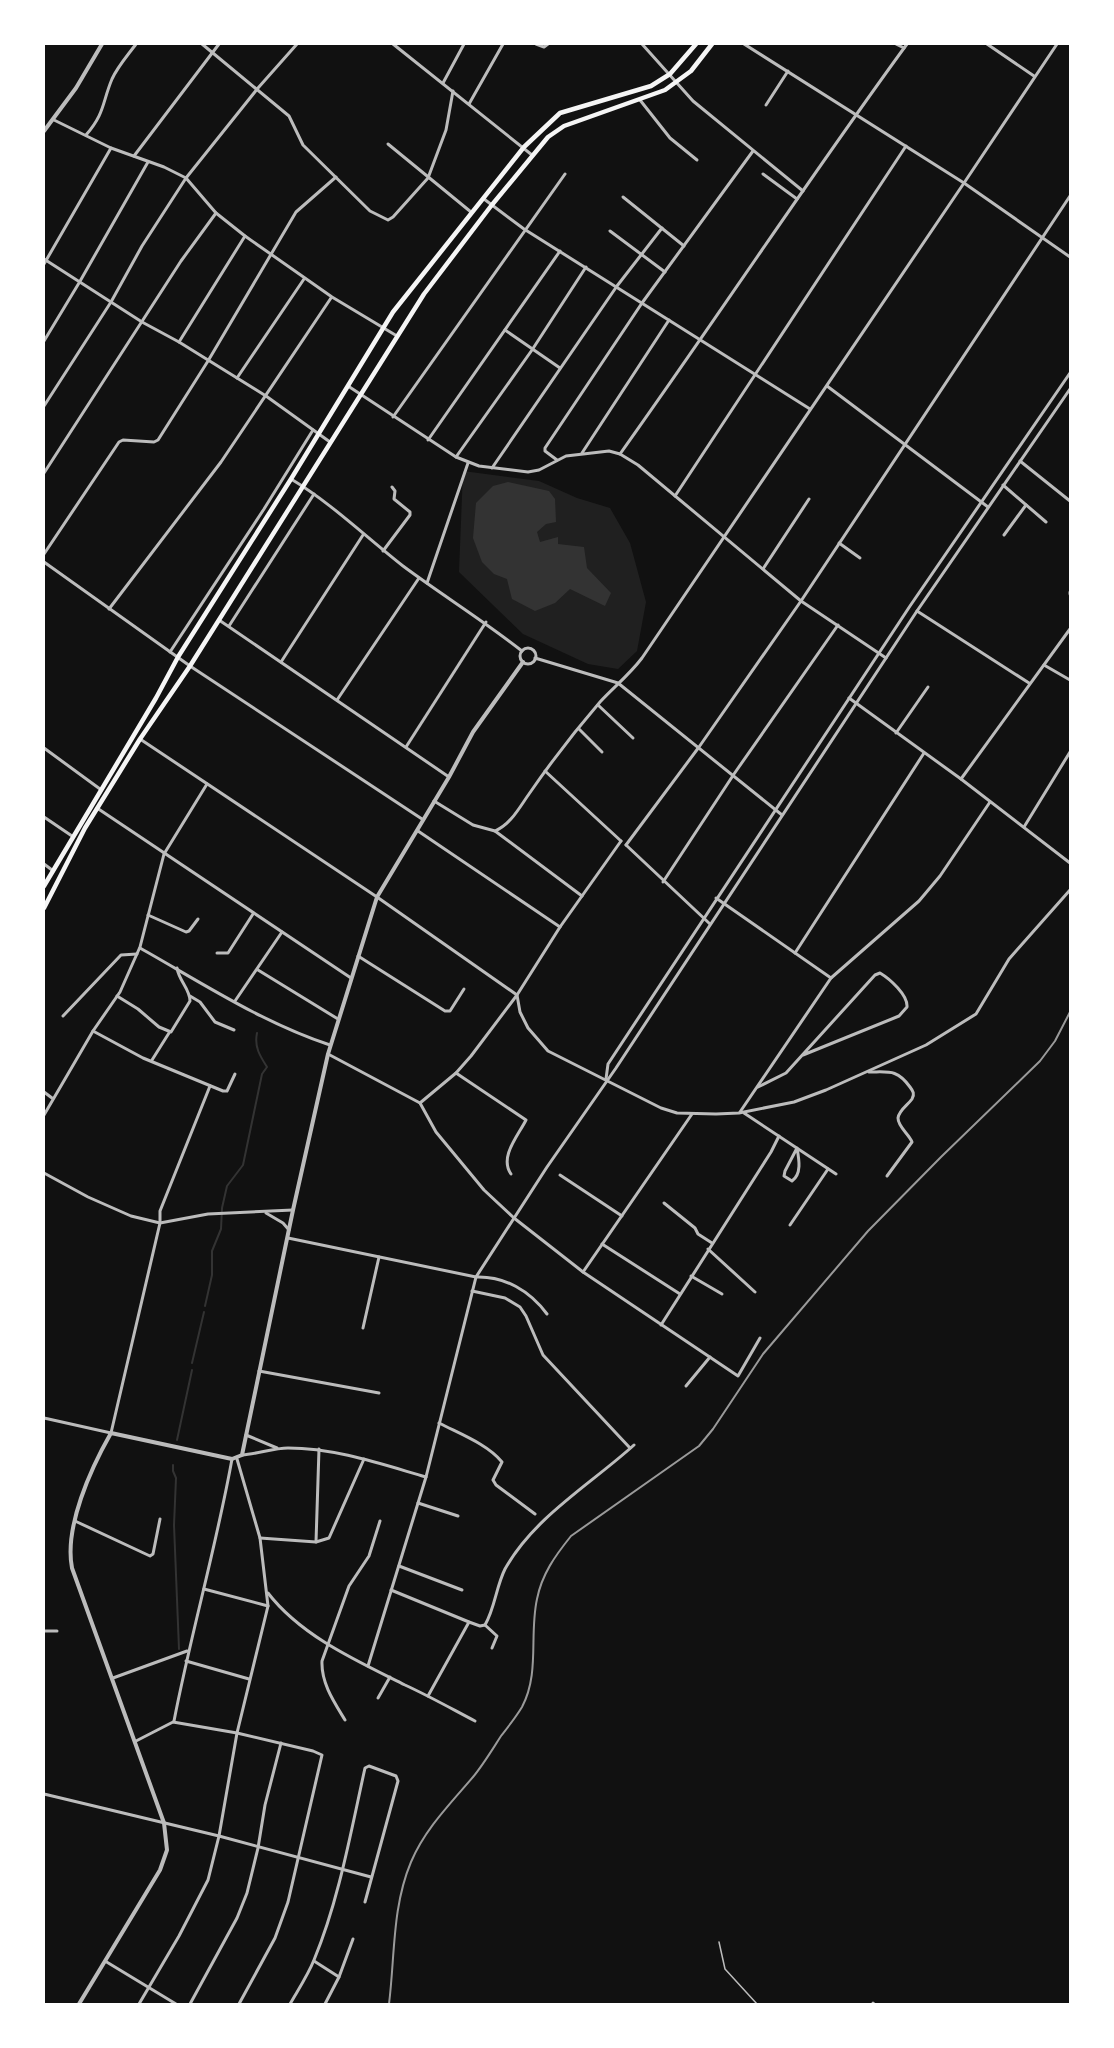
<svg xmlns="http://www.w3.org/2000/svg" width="1114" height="2048" font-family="Jost,sans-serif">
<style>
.green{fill:#202020}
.water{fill:#333}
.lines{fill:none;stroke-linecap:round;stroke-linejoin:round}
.stream{stroke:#333;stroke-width:2}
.service{stroke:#bcbcbc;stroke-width:1.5}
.minor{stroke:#bcbcbc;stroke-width:3}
.tertiary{stroke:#bcbcbc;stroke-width:4}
.trunk{stroke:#f5f5f5;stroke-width:4.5}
.rail{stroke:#9a9a9a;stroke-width:2}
</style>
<rect width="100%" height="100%" fill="#111"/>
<path class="green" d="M 463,471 L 539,481 L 577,498 L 610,508 L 630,543 L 646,602 L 637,651 L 618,669 L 588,664 L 523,634 L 459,572 Z"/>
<path class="water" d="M 508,482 L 549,491 L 555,499 L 556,522 L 546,524 L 537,532 L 540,542 L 558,537 L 558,544 L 584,547 L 587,568 L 611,593 L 605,606 L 570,589 L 555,603 L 535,611 L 512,599 L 507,579 L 494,574 L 482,562 L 473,538 L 476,503 L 493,486 Z"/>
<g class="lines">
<g class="stream">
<path d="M 205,1306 L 212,1275 L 212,1251 L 221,1229 L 222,1208 L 227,1186 L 243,1165 L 262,1074 L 267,1067 C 260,1056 254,1047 257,1033"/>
<path d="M 192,1363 L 204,1312"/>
<path d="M 177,1440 L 192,1370"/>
<path d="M 173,1465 L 173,1471 L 176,1478 L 174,1525 L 179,1649"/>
</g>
<path class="service" d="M 719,1942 L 725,1969 L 757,2004"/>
<g class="minor">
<path d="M 202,44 L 289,116 L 303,145 L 370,211 L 388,220 L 393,217 L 428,178 L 446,130 L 453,91"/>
<path d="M 393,44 L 532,155"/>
<path d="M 536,44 L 544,47 L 548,44"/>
<path d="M 642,44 L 693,101 L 803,191"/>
<path d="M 744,44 L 964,183 L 1070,257"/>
<path d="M 896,44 L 904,48"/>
<path d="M 987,44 L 1034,76"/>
<path d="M 443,83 L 464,44"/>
<path d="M 640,100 L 670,138 L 697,160"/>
<path d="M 469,104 L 503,44"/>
<path d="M 766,105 L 788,71"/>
<path d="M 54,120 L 111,148 L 164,167 L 186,178 L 216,213 L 245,236 L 332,297 L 397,336"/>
<path d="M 86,135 C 105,113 102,103 112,79 C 118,66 128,55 136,44"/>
<path d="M 388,144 L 471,212"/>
<path d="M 134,156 L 219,44"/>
<path d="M 763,174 L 797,199"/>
<path d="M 623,197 L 684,246"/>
<path d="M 484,199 L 524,229 L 810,409"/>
<path d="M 610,231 L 665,272"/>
<path d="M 44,259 L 142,322 L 179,342 L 266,396 L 330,442"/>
<path d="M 44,264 L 111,148"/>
<path d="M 505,330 L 560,368"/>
<path d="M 44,341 L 79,283 L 148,162"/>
<path d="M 179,342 L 245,236"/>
<path d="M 237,378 L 304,279"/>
<path d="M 348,386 L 456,457 L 479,466 L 528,472 L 539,470 L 566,456 L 609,451 L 620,454 L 638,465 L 801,601 L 886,658"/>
<path d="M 827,386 L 988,507"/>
<path d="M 44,406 L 111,302 L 142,246 L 186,178 L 258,88 L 297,44"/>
<path d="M 393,417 L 565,174"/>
<path d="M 428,440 L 560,251"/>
<path d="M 582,453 L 669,320"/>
<path d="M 620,454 C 717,318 809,178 907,44"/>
<path d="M 456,457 L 532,350 L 586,267"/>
<path d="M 557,460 L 545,451 L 545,448 L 642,303 L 753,151"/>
<path d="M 1020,461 L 1070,501"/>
<path d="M 492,468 L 617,286 L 662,228"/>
<path d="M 44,473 L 181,261 L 216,213"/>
<path d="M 291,479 C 331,503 366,537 403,566 C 442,595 484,621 522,651"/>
<path d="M 1003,485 L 1046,522"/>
<path d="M 675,496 L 906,146"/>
<path d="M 1004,535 L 1026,505"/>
<path d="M 839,543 L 860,558"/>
<path d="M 383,551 L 410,515 L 410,512 L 394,499 L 395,491 L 392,487"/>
<path d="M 44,554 L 119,442 L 123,440 L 154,442 L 158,440 L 208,361 L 296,212 L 336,177"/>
<path d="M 44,562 L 190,666 L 422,819"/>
<path d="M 763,569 L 809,499"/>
<path d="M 427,583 L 468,463"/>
<path d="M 1070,594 L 1070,592"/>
<path d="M 109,609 L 221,462 L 331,298"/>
<path d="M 917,611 L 1029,683"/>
<path d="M 219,620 L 449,777"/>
<path d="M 229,626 L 314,494"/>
<circle cx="528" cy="656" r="8"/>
<path d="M 170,652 L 264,509 L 313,430"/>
<path d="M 535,658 L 618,683 L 782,815"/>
<path d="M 281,662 L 363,535"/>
<path d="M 1044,665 L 1070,680"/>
<path d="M 849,698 L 961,779 L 1070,863"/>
<path d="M 337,700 L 419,578"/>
<path d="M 598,705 L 633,738"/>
<path d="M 579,729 L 602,752"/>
<path d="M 896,733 L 928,687"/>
<path d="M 140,739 L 377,897 L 517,995 L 520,1012 L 528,1028 L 548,1051 L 661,1108 L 677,1113 L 716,1114 L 739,1113 L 794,1102 L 826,1090 L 926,1045 L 976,1014 L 1009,959 L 1070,890"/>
<path d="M 406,747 L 486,622"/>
<path d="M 44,748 L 100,789"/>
<path d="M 545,771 L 621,841"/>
<path d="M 961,779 L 1070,629"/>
<path d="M 434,801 L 473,825 L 495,831 L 582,896"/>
<path d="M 97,808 L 351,978"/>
<path d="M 44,817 L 72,836"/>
<path d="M 1024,827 L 1070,752"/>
<path d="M 418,831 L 560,927"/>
<path d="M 495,831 C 511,824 519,808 529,794 C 551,762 575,731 600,702 C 614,687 630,674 642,658 L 964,183 L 1057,44"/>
<path d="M 626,845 L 699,747 L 801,601 L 1070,196"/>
<path d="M 626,845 L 710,924"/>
<path d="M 44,864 L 52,870"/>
<path d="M 663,882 L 734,774 L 838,625"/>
<path d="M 716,898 L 831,978"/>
<path d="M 148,915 L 186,932 L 189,931 L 198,919"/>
<path d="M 140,948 C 202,983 263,1023 330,1045"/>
<path d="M 217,953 L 228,953 L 253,914"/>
<path d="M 795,953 L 924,753"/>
<path d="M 358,956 L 445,1011 L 450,1011 L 464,989"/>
<path d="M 258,970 L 338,1019"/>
<path d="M 117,996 L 138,1009 L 159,1027 L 171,1032 L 190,1001 C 190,989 179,981 177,968"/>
<path d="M 190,996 L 200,1002 L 215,1022 L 234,1030"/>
<path d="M 235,1001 L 282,932"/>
<path d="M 63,1016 L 121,955 L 137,954"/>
<path d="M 93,1031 L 143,1058 L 223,1091 L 227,1091 L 235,1074"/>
<path d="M 328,1054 L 420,1103 L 436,1132 L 484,1190 L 514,1218 L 583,1272 L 738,1376 L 760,1338"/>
<path d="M 152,1060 L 169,1033"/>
<path d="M 869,1072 C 889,1072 897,1069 910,1087 C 913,1091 915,1094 912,1099 C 908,1105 899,1110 898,1118 C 898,1127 909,1134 912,1142 L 887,1176"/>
<path d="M 456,1073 L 526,1120 C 518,1136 499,1157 511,1174"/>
<path d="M 606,1079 L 608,1064 L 910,606 L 1070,373"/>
<path d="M 758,1087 L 786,1073 L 875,975 L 880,973 C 890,979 908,995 907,1007 L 899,1016 L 803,1055"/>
<path d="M 44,1092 L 52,1098"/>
<path d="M 420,1103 L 456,1073 L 471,1056 L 517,995 L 560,927 L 621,841"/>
<path d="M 740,1112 L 831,978 L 919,901 L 940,876 L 990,802"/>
<path d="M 744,1113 L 836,1174"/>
<path d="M 44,1115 L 93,1031 L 120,992 L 140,947 L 164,854 L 207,784"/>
<path d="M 797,1148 C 799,1159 802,1174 792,1181 L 784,1176 L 785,1171 Z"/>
<path d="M 44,1173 L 88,1197 L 131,1216 L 160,1223 L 208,1214 L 293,1210"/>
<path d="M 560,1175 L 622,1216"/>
<path d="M 664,1203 L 695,1228 L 698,1234 L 712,1243"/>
<path d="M 266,1213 L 283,1223 L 289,1230"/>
<path d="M 790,1225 L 828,1169"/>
<path d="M 288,1238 L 476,1277 C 505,1276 530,1291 547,1314"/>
<path d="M 602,1244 L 680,1294"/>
<path d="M 708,1249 L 755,1292"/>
<path d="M 583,1272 L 692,1114"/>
<path d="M 691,1276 L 722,1294"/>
<path d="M 472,1291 L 505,1298 L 520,1307 L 526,1316 L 543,1355 L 630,1448"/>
<path d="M 661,1325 L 771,1152 L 779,1136"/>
<path d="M 363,1328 L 379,1257"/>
<path d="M 259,1371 L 379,1393"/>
<path d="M 686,1386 L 710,1357"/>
<path d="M 44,1418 L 111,1433 L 160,1223 L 160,1211 L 210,1086"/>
<path d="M 439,1423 C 460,1434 487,1444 502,1462 L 493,1480 L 496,1485 L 535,1514"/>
<path d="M 246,1435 L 277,1448"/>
<path d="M 242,1455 C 257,1454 274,1448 288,1448 C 335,1448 381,1464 426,1477"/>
<path d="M 418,1503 L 458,1516"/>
<path d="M 75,1521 L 150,1556 L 153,1554 L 160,1519"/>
<path d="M 260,1538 L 316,1542 L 329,1538 L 364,1459"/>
<path d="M 316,1542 L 319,1449"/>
<path d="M 399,1566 L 462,1590"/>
<path d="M 204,1589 L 268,1606"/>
<path d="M 391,1590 L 469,1622 L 480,1626 L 485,1625 L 497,1636 L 492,1648"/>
<path d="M 268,1593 C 301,1636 357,1661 405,1685 C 429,1696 452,1709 475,1721"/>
<path d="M 485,1625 C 495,1608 496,1587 505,1569 C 534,1517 591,1484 634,1445"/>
<path d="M 44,1631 L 57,1631"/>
<path d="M 186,1661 L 249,1679"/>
<path d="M 368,1666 L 426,1477 L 476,1277 L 547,1167 L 616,1068 L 917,611 L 1070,389"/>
<path d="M 113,1678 L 187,1651"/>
<path d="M 428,1696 L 469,1622"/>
<path d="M 378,1698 L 390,1677"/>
<path d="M 345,1720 C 334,1702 321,1683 322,1661 L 349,1586 L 369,1556 L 380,1521"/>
<path d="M 174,1721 C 191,1633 216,1548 232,1459"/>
<path d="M 136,1741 L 173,1722 L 237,1733 L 313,1751 L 322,1755 L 288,1902 L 275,1938 L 239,2004"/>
<path d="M 44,1794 L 219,1836 L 371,1877"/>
<path d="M 105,1961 L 176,2004"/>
<path d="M 314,1961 L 339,1977"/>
<path d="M 873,2003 L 874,2004"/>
<path d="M 139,2004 L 179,1936 L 208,1880 L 219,1836 L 237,1733 L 268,1606 L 260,1538 L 237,1459"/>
<path d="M 190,2004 L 237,1918 L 247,1893 L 258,1848 L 265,1805 L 281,1743"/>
<path d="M 290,2004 C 298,1990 308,1975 314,1960 C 339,1900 351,1831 365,1768 L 369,1766 L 396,1776 L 398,1781 L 365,1902"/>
<path d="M 325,2004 L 339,1977 L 353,1939"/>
</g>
<g class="tertiary">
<path d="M 44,131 L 76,88 L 102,44"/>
<path d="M 79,2004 L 160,1870 L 167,1850 L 164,1823 L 72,1568 C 64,1527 91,1468 111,1433 L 232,1459 L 242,1455 L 293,1210 L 328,1054 L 377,897 L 449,777 L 473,732 L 523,662"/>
</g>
<g class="trunk">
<path d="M 44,886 L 156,698 L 178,657 L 291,479 L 393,312 L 524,147 L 560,113 L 651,86 L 670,74 L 696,44"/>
<path d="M 44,908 L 85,828 L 140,739 L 190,666 L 424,294 L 491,206 L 548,137 L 564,126 L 665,90 L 691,71 L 712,44"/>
</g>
<path class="rail" d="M 389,2004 C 395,1956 392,1907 411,1862 C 425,1829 450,1804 473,1777 C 483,1765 492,1750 501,1736 C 508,1727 516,1717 522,1707 C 540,1673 529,1635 537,1599 C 542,1574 555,1556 571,1536 L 699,1446 L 713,1429 L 763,1354 L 868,1231 L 941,1157 L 1040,1061 L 1055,1041 L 1070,1012"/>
</g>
<rect width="1114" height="2048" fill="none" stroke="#ffffff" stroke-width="90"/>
</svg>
